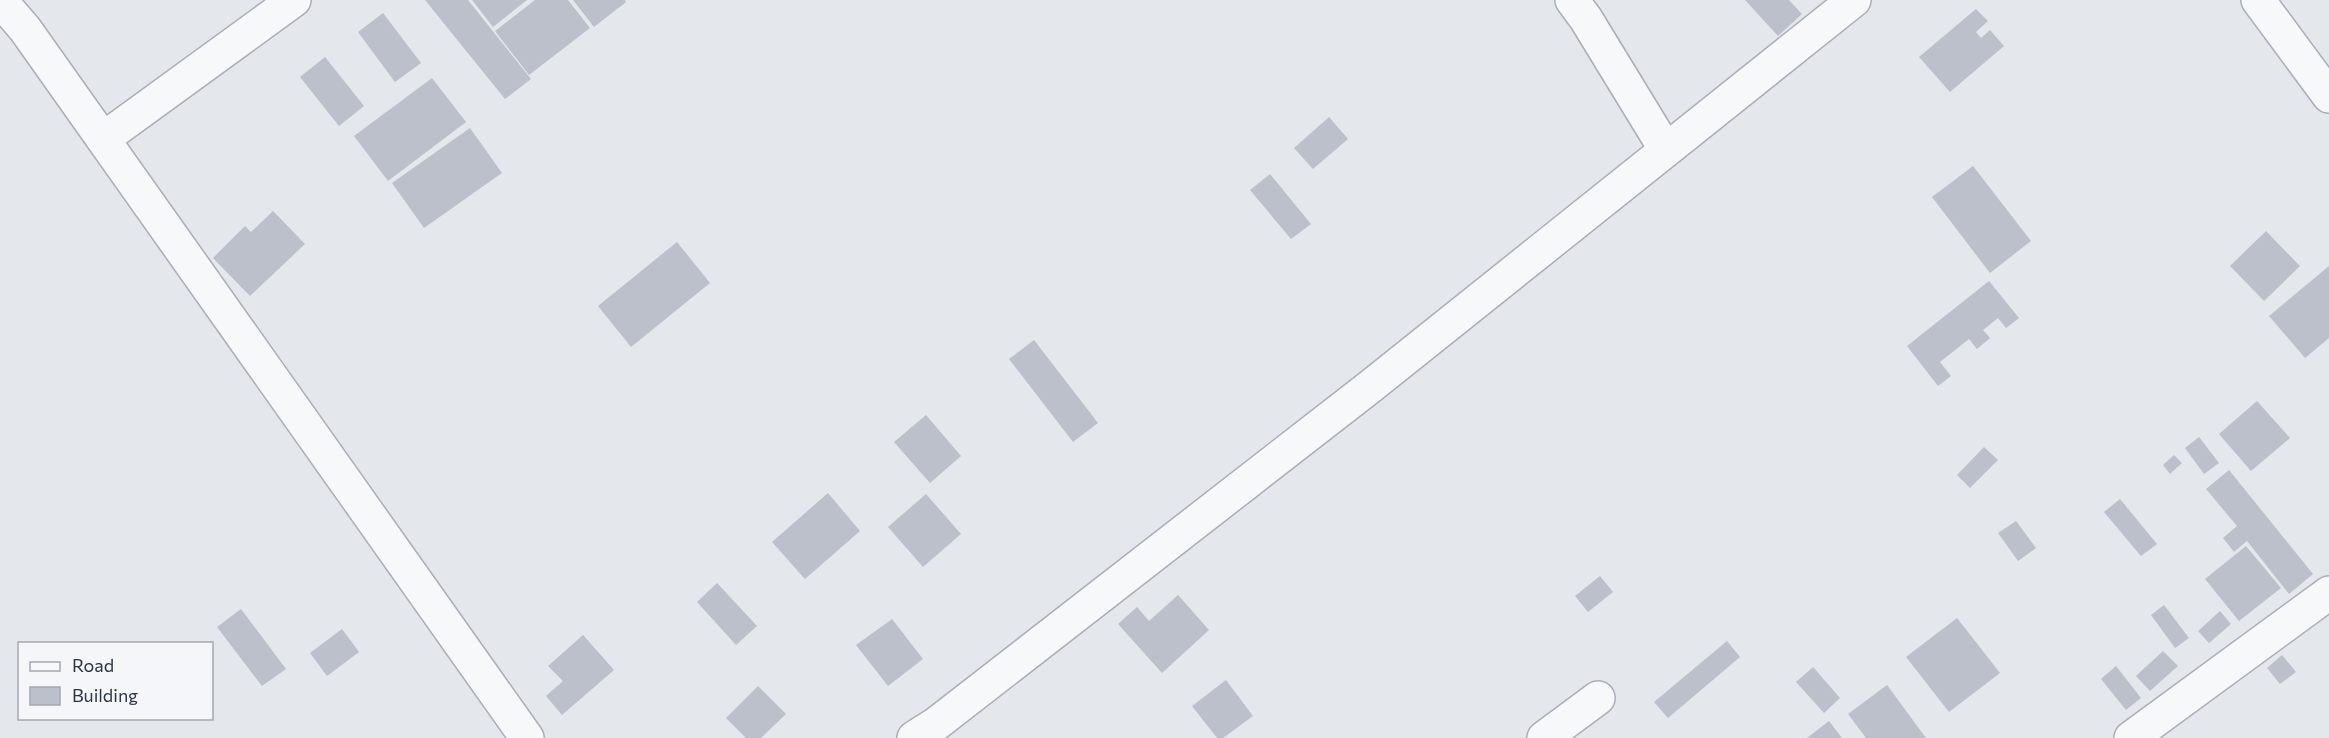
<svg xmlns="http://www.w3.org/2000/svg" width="2329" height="738" font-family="Commissioner,sans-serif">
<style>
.building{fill:#bbc0ca}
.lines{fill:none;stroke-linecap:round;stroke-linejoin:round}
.street-casing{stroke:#a9aeb7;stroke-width:36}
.street{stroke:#f7f8fa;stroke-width:33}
</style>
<rect width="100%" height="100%" fill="#e4e7ec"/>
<g class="building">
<path d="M 425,0 L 468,0 L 531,79 L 505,99 Z"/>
<path d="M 472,0 L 527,0 L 493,27 Z"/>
<path d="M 535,0 L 568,0 L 590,28 L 529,75 L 495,31 Z"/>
<path d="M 573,0 L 625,0 L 626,2 L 594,27 Z"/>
<path d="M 1745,0 L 1789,0 L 1802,14 L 1778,36 Z"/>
<path d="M 1976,9 L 1988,21 L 1976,32 L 1981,38 L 1990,30 L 2004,46 L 1950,92 L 1919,57 Z"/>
<path d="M 383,13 L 421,63 L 395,82 L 358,32 Z"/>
<path d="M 325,57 L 364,106 L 339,126 L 300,77 Z"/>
<path d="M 432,78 L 466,122 L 388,181 L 354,136 Z"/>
<path d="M 1329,117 L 1348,139 L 1313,169 L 1294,148 Z"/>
<path d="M 470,128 L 502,173 L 424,228 L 392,183 Z"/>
<path d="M 1973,166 L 2031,241 L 1990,273 L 1932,197 Z"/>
<path d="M 1270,174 L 1311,224 L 1291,239 L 1250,190 Z"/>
<path d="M 273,211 L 305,244 L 250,296 L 213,258 L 245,226 L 251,232 Z"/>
<path d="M 2266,231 L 2300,266 L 2264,301 L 2230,266 Z"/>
<path d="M 677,242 L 710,283 L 631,347 L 598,306 Z"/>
<path d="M 2329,266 L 2329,338 L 2305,358 L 2269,316 Z"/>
<path d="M 1989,281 L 2019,318 L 2006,328 L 1998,318 L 1983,330 L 1990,338 L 1977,349 L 1969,339 L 1940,362 L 1951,376 L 1938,386 L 1907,346 Z"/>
<path d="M 1034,340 L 1098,423 L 1073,442 L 1009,359 Z"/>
<path d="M 2257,401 L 2290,438 L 2251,471 L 2219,434 Z"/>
<path d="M 926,415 L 961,456 L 930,483 L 894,442 Z"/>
<path d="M 2199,437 L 2219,463 L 2204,474 L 2185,448 Z"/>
<path d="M 1984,447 L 1998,460 L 1970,488 L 1957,475 Z"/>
<path d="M 2174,455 L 2182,463 L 2170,474 L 2163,465 Z"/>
<path d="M 2229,470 L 2313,574 L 2289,594 L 2247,541 L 2234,552 L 2223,538 L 2237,526 L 2206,489 Z"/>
<path d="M 828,493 L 860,531 L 805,579 L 772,542 Z"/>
<path d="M 926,494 L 961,534 L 923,567 L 888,527 Z"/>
<path d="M 2120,499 L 2157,544 L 2141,556 L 2104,512 Z"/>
<path d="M 2016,521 L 2036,548 L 2018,561 L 1998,533 Z"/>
<path d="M 2246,546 L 2281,588 L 2239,621 L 2205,579 Z"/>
<path d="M 1600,576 L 1613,592 L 1588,612 L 1575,596 Z"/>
<path d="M 717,583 L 757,626 L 736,645 L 697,602 Z"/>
<path d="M 1178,595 L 1209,630 L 1162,673 L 1118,624 L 1137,607 L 1149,621 Z"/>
<path d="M 2164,605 L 2189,638 L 2175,648 L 2151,615 Z"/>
<path d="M 241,609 L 286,669 L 262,686 L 217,627 Z"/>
<path d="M 2220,611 L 2231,624 L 2209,643 L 2198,631 Z"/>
<path d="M 1957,618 L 2000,673 L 1949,712 L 1906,657 Z"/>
<path d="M 892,619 L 923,659 L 888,686 L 856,645 Z"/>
<path d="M 342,629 L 359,652 L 327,676 L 310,653 Z"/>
<path d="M 583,635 L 614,670 L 562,715 L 546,696 L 563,681 L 548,666 Z"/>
<path d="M 1727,641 L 1740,657 L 1668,718 L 1654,702 Z"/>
<path d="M 2163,651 L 2178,666 L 2150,691 L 2136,676 Z"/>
<path d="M 2282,655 L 2296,672 L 2280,684 L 2267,668 Z"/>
<path d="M 2116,666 L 2141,698 L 2126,710 L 2101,679 Z"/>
<path d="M 1813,667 L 1840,698 L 1824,713 L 1796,682 Z"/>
<path d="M 1226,680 L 1253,716 L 1223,738 L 1217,738 L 1192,706 Z"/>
<path d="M 1887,685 L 1926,738 L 1866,738 L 1848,714 Z"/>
<path d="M 758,686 L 786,714 L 761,738 L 746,738 L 726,718 Z"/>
<path d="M 1829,721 L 1842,738 L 1807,738 Z"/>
</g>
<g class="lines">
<g class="street-casing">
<g id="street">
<path d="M 0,0 L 25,29 L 527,738"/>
<path d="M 1572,0 L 1586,19 L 1666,150"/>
<path d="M 2258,0 L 2329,96"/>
<path d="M 103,139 L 294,0"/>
<path d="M 914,738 L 936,724 L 1371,386 L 1854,0"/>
<path d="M 1544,738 L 1598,698"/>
<path d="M 2131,738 L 2329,593"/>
</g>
</g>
<use href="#street" class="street"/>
</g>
<rect x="18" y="642" width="195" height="78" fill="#f4f6f9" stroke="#a4a8b1" stroke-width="1.5"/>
<rect x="30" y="662" width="30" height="9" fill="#f7f8fa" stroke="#a4a8b1" stroke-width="1.5"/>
<text x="72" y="672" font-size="18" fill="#2b3445">Road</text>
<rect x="30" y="687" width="30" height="18" fill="#bbc0ca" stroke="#a4a8b1" stroke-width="1.5"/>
<text x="72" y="702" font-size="18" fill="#2b3445">Building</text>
</svg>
